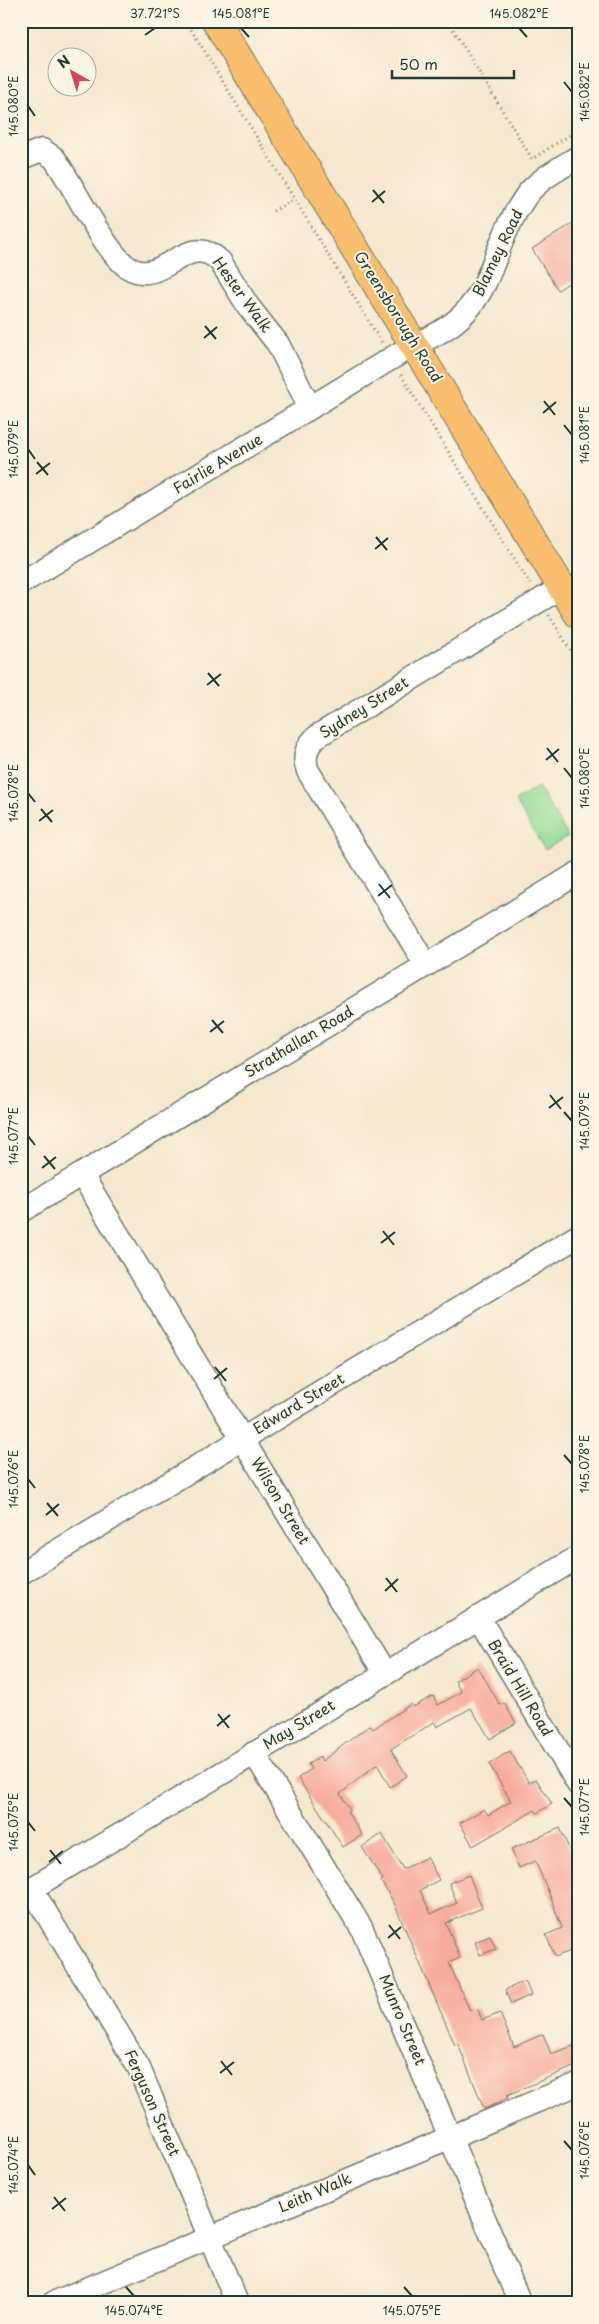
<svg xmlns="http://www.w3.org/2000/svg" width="599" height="2324" font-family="'Playpen Sans',sans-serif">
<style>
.green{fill:#93dc97;stroke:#598c66}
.building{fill:#f8ab9d}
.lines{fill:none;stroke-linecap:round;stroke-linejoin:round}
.minor-casing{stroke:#6b796b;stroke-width:25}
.highway-casing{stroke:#6b796b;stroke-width:30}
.path{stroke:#6b796b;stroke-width:3;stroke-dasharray:1 4;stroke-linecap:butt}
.minor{stroke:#fff;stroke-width:22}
.highway{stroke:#fbbe6e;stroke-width:28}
.ticks{fill:none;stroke:#1f3d34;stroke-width:2}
.labels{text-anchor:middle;stroke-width:4;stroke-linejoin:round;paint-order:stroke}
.street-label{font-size:15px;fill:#1f3d34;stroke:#fcf5e5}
.neatline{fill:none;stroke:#1f3d34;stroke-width:2}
.ticks-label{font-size:12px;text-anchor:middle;fill:#1f3d34}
</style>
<rect width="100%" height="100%" fill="#fcf5e5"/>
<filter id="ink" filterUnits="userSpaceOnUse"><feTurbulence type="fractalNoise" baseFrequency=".02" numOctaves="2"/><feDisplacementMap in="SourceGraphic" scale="10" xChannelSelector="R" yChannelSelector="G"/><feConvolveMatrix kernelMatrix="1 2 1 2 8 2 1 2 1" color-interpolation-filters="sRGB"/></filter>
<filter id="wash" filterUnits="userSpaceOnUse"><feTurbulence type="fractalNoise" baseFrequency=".0096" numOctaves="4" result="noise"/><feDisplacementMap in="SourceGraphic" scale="20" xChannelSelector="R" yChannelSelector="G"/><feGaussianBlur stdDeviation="1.12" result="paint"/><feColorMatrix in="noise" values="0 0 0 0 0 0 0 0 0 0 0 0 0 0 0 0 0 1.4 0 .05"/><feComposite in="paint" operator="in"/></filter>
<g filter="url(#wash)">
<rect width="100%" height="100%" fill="#f7e8d0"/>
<path class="green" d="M 538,787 L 568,836 L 545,850 L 515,801 Z"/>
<g id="blocks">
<g class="building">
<path d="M 578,220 L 578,277 L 558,290 L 532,249 Z"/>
<path d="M 478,1667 L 500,1705 L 504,1703 L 516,1723 L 490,1739 L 471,1708 L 437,1727 L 434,1722 L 391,1749 L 407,1776 L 390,1787 L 377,1764 L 340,1794 L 350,1809 L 347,1811 L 362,1835 L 343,1847 L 298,1778 L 311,1769 L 308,1764 L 320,1757 L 322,1761 L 370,1725 L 373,1729 L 411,1704 L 413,1707 L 433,1696 L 438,1705 L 461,1692 L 455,1681 Z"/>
<path d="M 510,1751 L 529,1783 L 536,1779 L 552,1804 L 537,1813 L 535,1810 L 473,1846 L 460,1823 L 484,1809 L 488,1815 L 511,1801 L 489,1764 Z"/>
<path d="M 560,1828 L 578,1869 L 578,1948 L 555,1957 L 546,1935 L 562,1928 L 549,1893 L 535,1861 L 519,1868 L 511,1849 Z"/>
<path d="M 382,1834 L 403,1869 L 427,1857 L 439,1880 L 420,1890 L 431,1914 L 457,1903 L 449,1883 L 469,1875 L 482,1908 L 446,1923 L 460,1958 L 449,1963 L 470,2011 L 477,2008 L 482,2020 L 500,2013 L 514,2047 L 543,2034 L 551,2054 L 578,2044 L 578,2065 L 507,2095 L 508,2098 L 484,2109 L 458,2044 L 455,2045 L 394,1903 L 381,1881 L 383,1880 L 362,1847 Z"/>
<path d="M 490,1936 L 496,1949 L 480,1955 L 475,1942 Z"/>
<path d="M 525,1981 L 531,1995 L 511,2004 L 505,1990 Z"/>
</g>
</g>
</g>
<g filter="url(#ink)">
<use href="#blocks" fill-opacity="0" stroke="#6b796b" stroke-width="1"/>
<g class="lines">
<g class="minor-casing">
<g id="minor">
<path d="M 21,158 L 42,150 L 54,158 C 73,184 105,253 129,268 C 164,288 186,229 220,261 L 248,306 L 278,344 L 310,408"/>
<path d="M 21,583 L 415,344 C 499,312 483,257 526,196 C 539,179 560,168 578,157"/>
<path d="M 426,965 L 308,771 C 302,756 307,744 319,735 L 562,587"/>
<path d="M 82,1175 L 385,1674"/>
<path d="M 21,1211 L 578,873"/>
<path d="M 21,1573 L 578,1236"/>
<path d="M 479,1618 L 578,1784"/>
<path d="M 254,1753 L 362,1929 L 520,2303"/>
<path d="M 31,1888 L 139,2068 L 237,2303"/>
<path d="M 21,1895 L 578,1557"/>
<path d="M 53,2303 L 578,2084"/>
</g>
</g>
<g class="highway-casing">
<path id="highway" d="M 216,21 L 578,614"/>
</g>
<g class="path">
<path d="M 186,21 L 382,343"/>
<path d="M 448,21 L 532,159 L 578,130"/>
<path d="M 273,211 L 295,199"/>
<path d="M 401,375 L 530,584"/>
<path d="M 549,615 L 578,662"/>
</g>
<use href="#minor" class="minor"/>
<use href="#highway" class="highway"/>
</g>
</g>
<path class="ticks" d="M 241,28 L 249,37M 519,28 L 527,37M 145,35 L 155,28M 564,82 L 572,92M 28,106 L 35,116M 373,190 L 384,203M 372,202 L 385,191M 205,326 L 216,339M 204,338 L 217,327M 544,401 L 555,415M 543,413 L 556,402M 564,425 L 572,435M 28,449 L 35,459M 37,462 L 48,475M 36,474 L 50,463M 376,537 L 387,550M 375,549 L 388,538M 208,673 L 219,686M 207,685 L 221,674M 547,748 L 558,762M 546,760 L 559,749M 564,768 L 572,778M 28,793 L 35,802M 41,809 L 52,822M 39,821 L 53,810M 379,884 L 390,898M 378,896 L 392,885M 212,1020 L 223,1033M 210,1032 L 224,1021M 550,1095 L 561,1109M 549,1108 L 563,1097M 564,1112 L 572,1121M 28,1136 L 35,1145M 44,1156 L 55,1169M 42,1168 L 56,1157M 383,1231 L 394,1245M 381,1243 L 395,1232M 215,1367 L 226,1381M 214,1379 L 227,1368M 564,1455 L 572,1464M 28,1479 L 35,1488M 47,1503 L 58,1516M 46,1515 L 59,1504M 386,1578 L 397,1592M 385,1591 L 398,1579M 218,1714 L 229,1728M 217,1726 L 230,1715M 564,1798 L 572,1807M 28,1822 L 35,1831M 50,1850 L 61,1864M 49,1862 L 63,1851M 389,1925 L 400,1939M 388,1938 L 401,1927M 221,2061 L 232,2075M 220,2073 L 234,2062M 564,2141 L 572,2150M 28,2165 L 35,2175M 54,2197 L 65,2211M 52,2209 L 66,2198M 126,2287 L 134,2296M 404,2287 L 412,2296"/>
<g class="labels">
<g class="street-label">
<text transform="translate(498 253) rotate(-64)" y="5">Blamey Road</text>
<text transform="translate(242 295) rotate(54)" y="5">Hester Walk</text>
<text transform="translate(398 317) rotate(58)" y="5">Greensborough Road</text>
<text transform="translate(218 464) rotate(-31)" y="5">Fairlie Avenue</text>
<text transform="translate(364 708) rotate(-32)" y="5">Sydney Street</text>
<text transform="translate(299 1042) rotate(-31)" y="5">Strathallan Road</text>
<text transform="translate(299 1404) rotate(-31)" y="5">Edward Street</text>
<text transform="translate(280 1501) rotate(59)" y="5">Wilson Street</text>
<text transform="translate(520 1688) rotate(59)" y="5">Braid Hill Road</text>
<text transform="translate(299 1725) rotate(-31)" y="5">May Street</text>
<text transform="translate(402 2020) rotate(67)" y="5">Munro Street</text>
<text transform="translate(152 2103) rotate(66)" y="5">Ferguson Street</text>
<text transform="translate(315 2193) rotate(-23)" y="5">Leith Walk</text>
</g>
</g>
<rect width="599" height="2324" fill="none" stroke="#fcf5e5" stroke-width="55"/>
<g transform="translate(72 72) rotate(321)"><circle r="24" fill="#fcf5e5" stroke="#a4ab9e"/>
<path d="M0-4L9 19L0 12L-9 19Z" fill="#d1495b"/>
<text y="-8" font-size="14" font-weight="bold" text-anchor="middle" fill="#1f3d34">N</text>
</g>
<path d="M392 70v8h122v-8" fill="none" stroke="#1f3d34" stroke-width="2.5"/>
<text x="399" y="70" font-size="15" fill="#1f3d34" stroke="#fcf5e5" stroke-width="4" paint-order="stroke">50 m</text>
<rect x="28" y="28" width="544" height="2268" class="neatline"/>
<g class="ticks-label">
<text x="155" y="18">37.721°S</text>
<text x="241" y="18">145.081°E</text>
<text x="519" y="18">145.082°E</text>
<text transform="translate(585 92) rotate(-90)" y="4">145.082°E</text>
<text transform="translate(14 106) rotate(-90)" y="4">145.080°E</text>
<text transform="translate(585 435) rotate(-90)" y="4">145.081°E</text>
<text transform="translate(14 449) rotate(-90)" y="4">145.079°E</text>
<text transform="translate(585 778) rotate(-90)" y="4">145.080°E</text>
<text transform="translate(14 793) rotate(-90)" y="4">145.078°E</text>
<text transform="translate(585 1121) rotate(-90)" y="4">145.079°E</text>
<text transform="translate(14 1136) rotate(-90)" y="4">145.077°E</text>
<text transform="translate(585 1464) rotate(-90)" y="4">145.078°E</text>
<text transform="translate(14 1479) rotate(-90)" y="4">145.076°E</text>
<text transform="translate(585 1807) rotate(-90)" y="4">145.077°E</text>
<text transform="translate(14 1822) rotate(-90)" y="4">145.075°E</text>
<text transform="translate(585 2150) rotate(-90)" y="4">145.076°E</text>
<text transform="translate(14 2165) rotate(-90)" y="4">145.074°E</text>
<text x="134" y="2315">145.074°E</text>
<text x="412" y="2315">145.075°E</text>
</g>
</svg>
